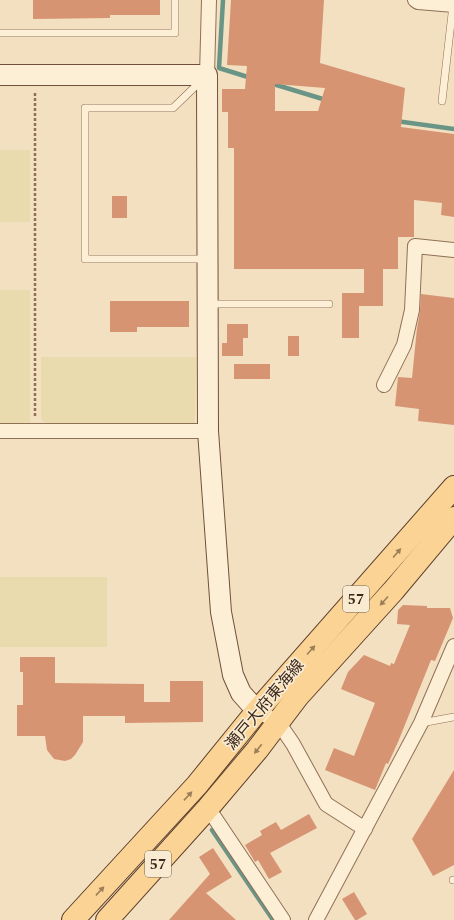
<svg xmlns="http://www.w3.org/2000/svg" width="454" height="920" font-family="Spectral,'Noto Sans JP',serif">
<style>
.farmland{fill:#eadbae}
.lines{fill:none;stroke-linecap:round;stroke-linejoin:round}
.stream{stroke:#6a9586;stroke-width:4.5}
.building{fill:#d69473;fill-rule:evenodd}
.lane-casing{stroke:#8f7056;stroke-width:8}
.street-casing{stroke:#8f7056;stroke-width:16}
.secondary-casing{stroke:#715139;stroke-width:22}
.primary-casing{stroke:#5c3e2b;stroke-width:24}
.path{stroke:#8f7056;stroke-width:2.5;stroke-dasharray:3 2;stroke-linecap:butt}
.lane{stroke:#fdeed6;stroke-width:7}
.street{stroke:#fdeed6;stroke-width:14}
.secondary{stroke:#fdeed6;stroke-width:20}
.primary{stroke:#fad395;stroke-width:22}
.oneway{fill:#9c7e58}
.labels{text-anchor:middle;stroke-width:3.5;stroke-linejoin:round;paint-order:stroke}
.shield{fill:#f9ebd2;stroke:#756353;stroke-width:1}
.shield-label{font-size:15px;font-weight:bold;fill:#3d291c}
.street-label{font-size:16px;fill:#3d291c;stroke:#f9ebd2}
</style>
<rect width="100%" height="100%" fill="#f3e0c1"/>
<g class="farmland">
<rect x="0" y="150" width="30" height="72"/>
<path d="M 0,290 L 30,290 L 30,423 L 26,426 L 0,426 Z"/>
<path d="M 41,357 L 196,357 L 195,426 L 47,426 L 41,419 Z"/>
<rect x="0" y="577" width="107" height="70"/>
</g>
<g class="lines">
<g class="stream">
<path d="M 223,0 L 219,68 L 251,78"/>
<path d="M 270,83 L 326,100"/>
<path d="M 396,121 L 454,129"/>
<path d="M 212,830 L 273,920"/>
</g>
</g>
<g class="building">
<path d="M 33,0 L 160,0 L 160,15 L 110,15 L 110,18 L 33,19 Z"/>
<path d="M 231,0 L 324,0 L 320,63 L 405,88 L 401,127 L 454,134 L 454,217 L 441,215 L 442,203 L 414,200 L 414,237 L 398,237 L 398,269 L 383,269 L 383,306 L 359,306 L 359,338 L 342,338 L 342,293 L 364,293 L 364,269 L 234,269 L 234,148 L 228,148 L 228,112 L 222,112 L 222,89 L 245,89 L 247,66 L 227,65 ZM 275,84 L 325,88 L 318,111 L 275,111 Z"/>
<rect x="112" y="196" width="15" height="22"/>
<path d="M 421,294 L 454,298 L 454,425 L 418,421 L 419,409 L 395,406 L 398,377 L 412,378 L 417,328 L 420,311 Z"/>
<path d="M 110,301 L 189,301 L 189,327 L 137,327 L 137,332 L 110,332 Z"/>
<path d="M 227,324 L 248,324 L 248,338 L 243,338 L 243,356 L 222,356 L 222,343 L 227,343 Z"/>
<rect x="288" y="336" width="11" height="20"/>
<rect x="234" y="364" width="36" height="15"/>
<path d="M 403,605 L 427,606 L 427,608 L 450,608 L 453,618 L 435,661 L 431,660 L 398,742 L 388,764 L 386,763 L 375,790 L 325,770 L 334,748 L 354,756 L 375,703 L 341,689 L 348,672 L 364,655 L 390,666 L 391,663 L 394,664 L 410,625 L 397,624 L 398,610 Z"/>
<path d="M 20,657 L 55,657 L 55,683 L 144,684 L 144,702 L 170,702 L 170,681 L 203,681 L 203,722 L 125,723 L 125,716 L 83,716 L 83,742 L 75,755 L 71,759 L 65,761 L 54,759 L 47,750 L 45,736 L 17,736 L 17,705 L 23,705 L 23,672 L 20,672 Z"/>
<path d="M 454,770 L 454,865 L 433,876 L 412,839 Z"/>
<path d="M 309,814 L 317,828 L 270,853 L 282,872 L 269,879 L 258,860 L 255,862 L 245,845 L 262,835 L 260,831 L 276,822 L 281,830 Z"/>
<path d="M 213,848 L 232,877 L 206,893 L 236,920 L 169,920 L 210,874 L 199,857 Z"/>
<path d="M 354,892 L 367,914 L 357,920 L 355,920 L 342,899 Z"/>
</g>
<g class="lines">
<g class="lane-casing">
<g id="lane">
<path d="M 0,33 L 175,33 L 175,0"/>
<path d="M 203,79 L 173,108 L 85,108 L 85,259 L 205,259"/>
<path d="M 442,101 L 453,5"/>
<path d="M 209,304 L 329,304"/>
<path d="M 421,723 L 454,717"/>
<path d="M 453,880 L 454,880"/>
</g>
</g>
<g class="street-casing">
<g id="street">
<path d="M 415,0 L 418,2 L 454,5"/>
<path d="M 207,75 L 209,0"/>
<path d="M 384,385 L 404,345 L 412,310 L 415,246 L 454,250"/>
<path d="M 0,431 L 208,431"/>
<path d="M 257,711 L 278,722 L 293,744 L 326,804 L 365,829"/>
<path d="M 208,808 L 283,920"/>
<path d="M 316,920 L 421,723 L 454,646"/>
</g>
</g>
<g class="secondary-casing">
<path id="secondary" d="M 0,75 L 207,75 L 208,431 L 221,612 L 233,675 L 241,693 L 257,711"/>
</g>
<g class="primary-casing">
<g id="primary">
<path d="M 73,920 L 197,785 L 257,711 L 454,487"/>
<path d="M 107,920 L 208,808 L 257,750 L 298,696 L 393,591 L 454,518"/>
</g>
</g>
<path class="path" d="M 35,416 L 35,91"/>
<use href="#lane" class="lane"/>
<use href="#street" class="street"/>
<use href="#secondary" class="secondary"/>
<use href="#primary" class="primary"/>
</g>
<defs><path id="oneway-solid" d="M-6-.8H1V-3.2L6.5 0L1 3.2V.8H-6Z"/></defs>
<g class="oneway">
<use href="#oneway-solid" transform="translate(397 553) rotate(-49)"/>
<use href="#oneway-solid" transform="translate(384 601) rotate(132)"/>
<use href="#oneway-solid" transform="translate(311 650) rotate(-48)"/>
<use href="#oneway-solid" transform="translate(258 749) rotate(128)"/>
<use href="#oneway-solid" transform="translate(188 796) rotate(-47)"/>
<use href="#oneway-solid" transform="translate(100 891) rotate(-47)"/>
</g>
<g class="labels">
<g class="shield">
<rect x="343" y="586" width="26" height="26" rx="3"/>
<rect x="145" y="851" width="26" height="26" rx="3"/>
</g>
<g class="shield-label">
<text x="356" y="604">57</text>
<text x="158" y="869">57</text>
</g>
<g class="street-label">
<text transform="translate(264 704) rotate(-50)" y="6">瀬戸大府東海線</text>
</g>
</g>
</svg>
